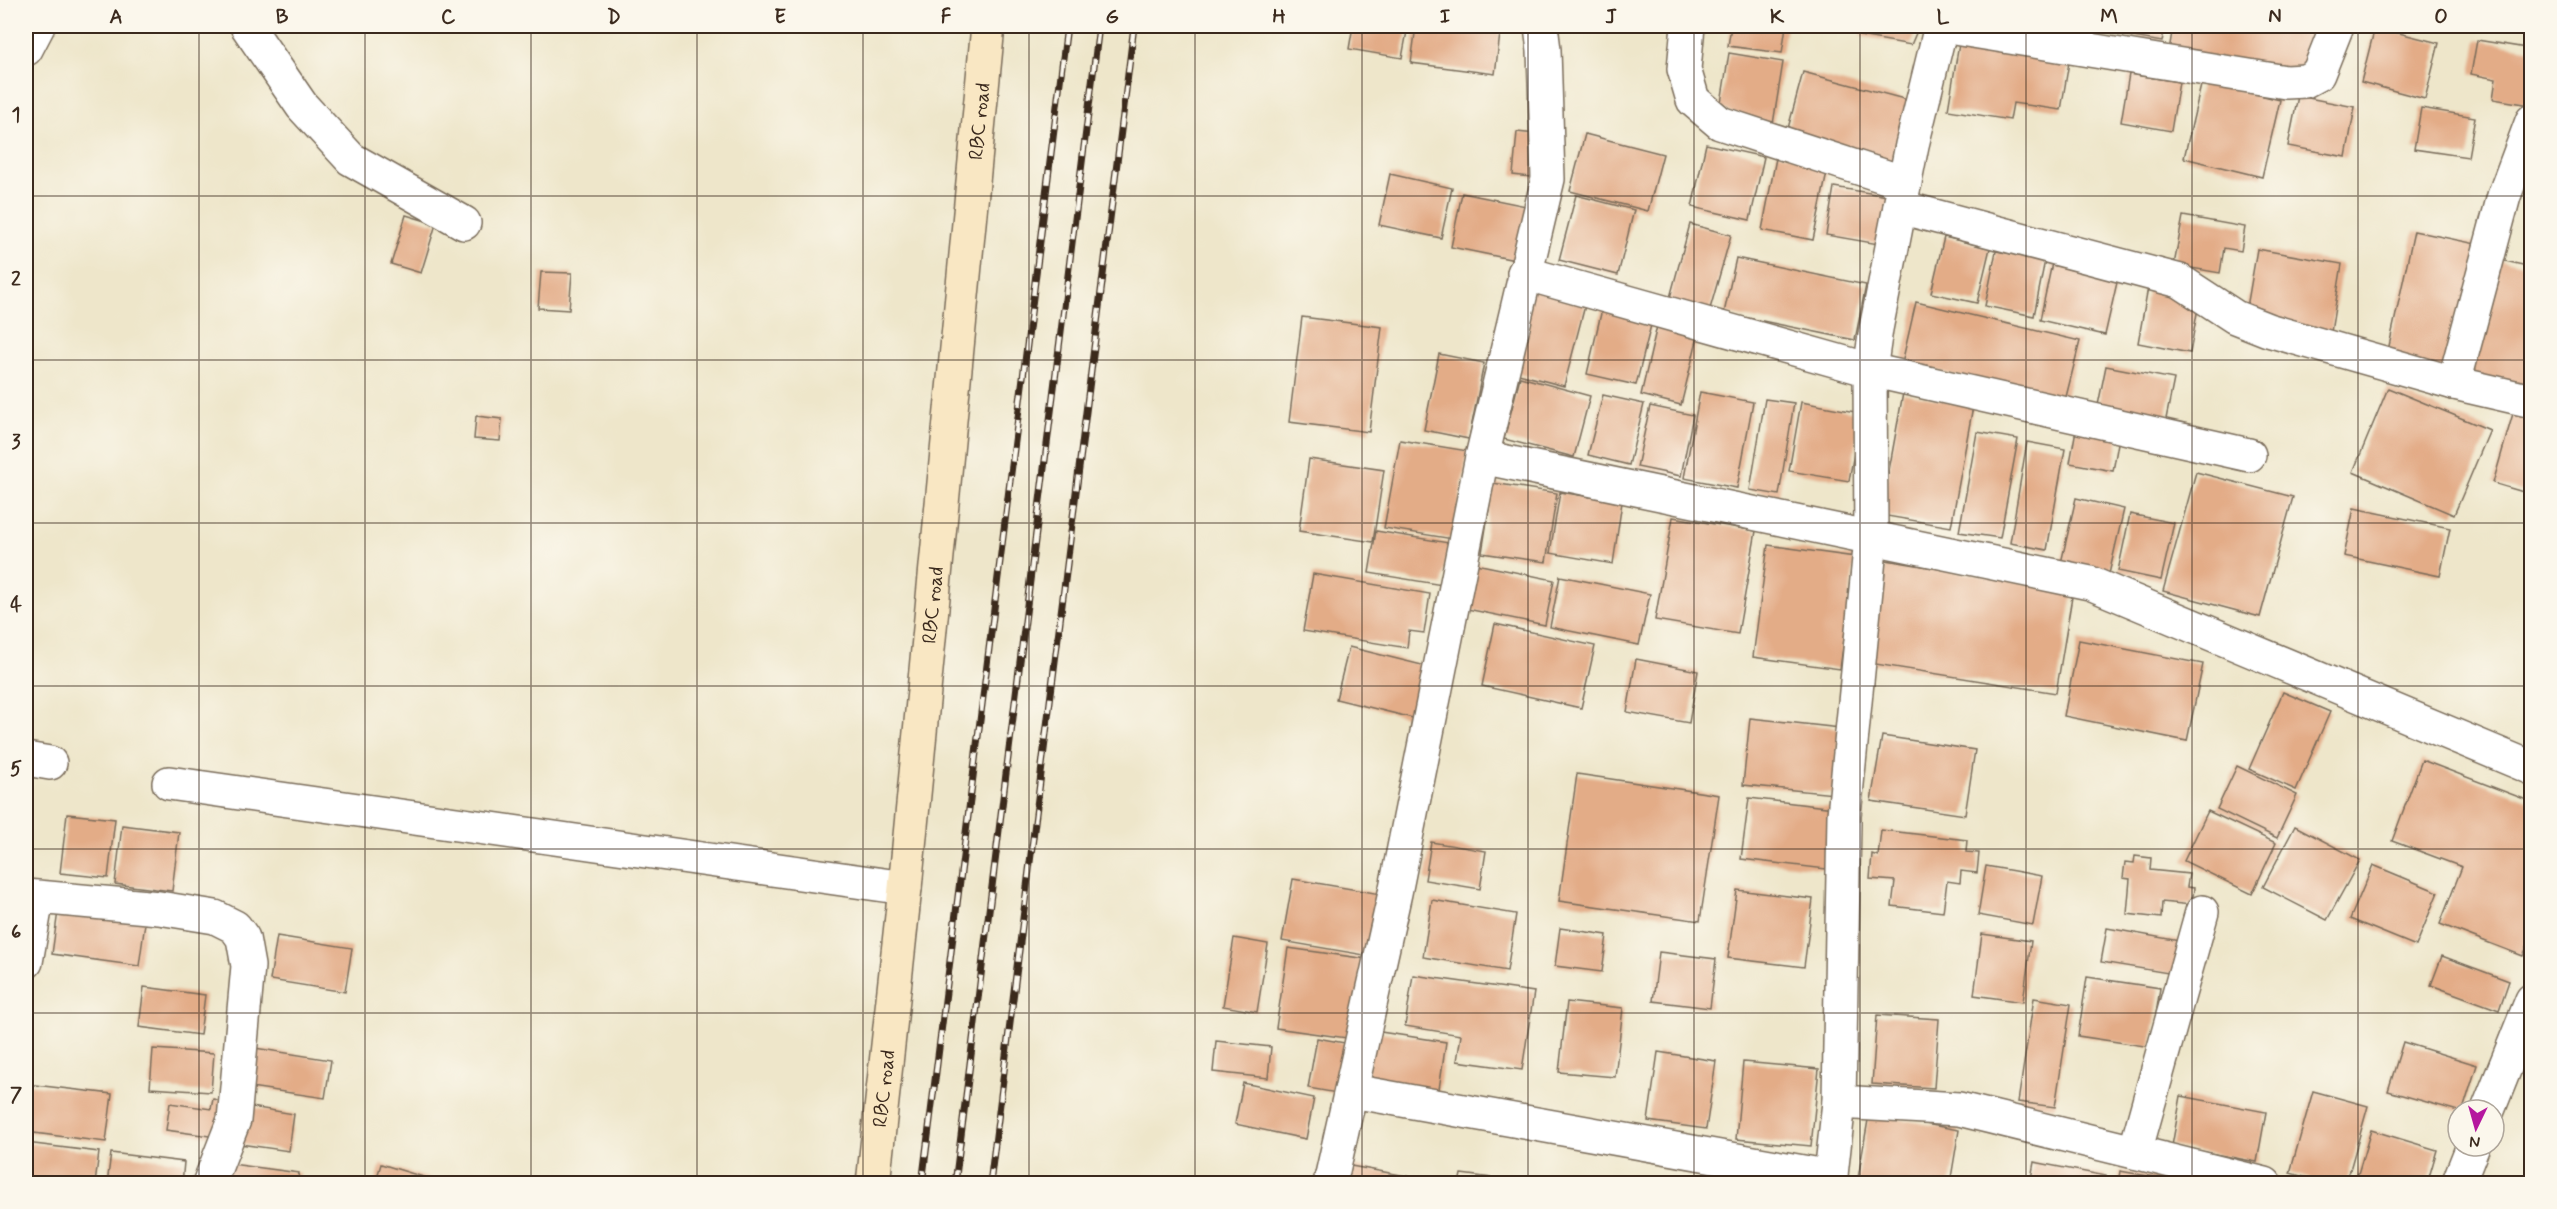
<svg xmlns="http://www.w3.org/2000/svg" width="2557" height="1209" font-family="Mynerve,sans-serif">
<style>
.building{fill:#e3ac87}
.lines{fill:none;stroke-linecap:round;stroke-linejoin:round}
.street-casing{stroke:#7a6c5a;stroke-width:36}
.secondary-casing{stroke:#7a6c5a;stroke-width:36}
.street{stroke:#fff;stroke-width:33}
.secondary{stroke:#f9e7c3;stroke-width:33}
.rail-casing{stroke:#3b2a1e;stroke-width:7}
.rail{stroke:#fbf7ec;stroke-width:4.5;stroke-dasharray:14;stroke-linecap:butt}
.grid{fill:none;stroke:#3b2a1e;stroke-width:1.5;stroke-opacity:0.55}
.labels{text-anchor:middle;stroke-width:6;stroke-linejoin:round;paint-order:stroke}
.street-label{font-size:20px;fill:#3b2a1e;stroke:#fbf7ec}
.neatline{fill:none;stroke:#3b2a1e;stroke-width:2}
.grid-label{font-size:20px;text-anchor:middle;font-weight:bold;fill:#3b2a1e}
</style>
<rect width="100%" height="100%" fill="#fbf7ec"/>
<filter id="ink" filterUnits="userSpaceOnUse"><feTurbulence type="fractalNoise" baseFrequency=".0167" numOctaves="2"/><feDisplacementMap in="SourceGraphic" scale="12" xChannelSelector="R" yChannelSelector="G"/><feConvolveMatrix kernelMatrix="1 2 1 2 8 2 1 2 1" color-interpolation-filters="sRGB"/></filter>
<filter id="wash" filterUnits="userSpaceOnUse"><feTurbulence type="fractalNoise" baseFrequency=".008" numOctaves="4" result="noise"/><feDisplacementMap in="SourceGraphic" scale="24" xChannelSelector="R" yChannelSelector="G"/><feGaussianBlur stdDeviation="1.35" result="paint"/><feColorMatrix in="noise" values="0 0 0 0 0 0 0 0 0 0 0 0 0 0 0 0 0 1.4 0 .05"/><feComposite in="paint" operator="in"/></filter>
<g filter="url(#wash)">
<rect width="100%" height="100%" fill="#eee6ca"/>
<g id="blocks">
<g class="building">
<path d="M 1353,26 L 1408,26 L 1402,58 L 1349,49 Z"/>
<path d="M 1416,26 L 1501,26 L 1495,74 L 1411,63 Z"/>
<path d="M 1731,26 L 1786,26 L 1782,53 L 1728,46 Z"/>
<path d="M 1865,26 L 1919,26 L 1911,45 L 1860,36 Z"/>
<path d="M 2071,26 L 2165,26 L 2162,42 Z"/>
<path d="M 2173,26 L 2320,26 L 2312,73 L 2169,51 Z"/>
<path d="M 2375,27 L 2439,43 L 2425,99 L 2361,82 Z"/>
<path d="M 1960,38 L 2070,56 L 2061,110 L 2013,103 L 2010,120 L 1948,110 Z"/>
<path d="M 2477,40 L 2532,49 L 2531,105 L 2493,99 L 2496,79 L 2471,74 Z"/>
<path d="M 1729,53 L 1783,62 L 1773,124 L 1720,109 Z"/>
<path d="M 1803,72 L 1908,100 L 1893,164 L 1786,136 Z"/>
<path d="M 2129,74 L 2179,82 L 2171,131 L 2121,122 Z"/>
<path d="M 2202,81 L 2280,100 L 2262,177 L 2184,158 Z"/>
<path d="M 2298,96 L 2355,107 L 2346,157 L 2288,146 Z"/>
<path d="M 2421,108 L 2475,117 L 2468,157 L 2414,149 Z"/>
<path d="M 1517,132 L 1545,135 L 1541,178 L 1513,175 Z"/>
<path d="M 1585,134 L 1663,154 L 1648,211 L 1570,191 Z"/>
<path d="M 1706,144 L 1764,157 L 1750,220 L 1692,207 Z"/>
<path d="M 1777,153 L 1829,163 L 1813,240 L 1762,230 Z"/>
<path d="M 1390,174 L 1452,188 L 1441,238 L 1379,225 Z"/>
<path d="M 1834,187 L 1893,197 L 1884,245 L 1826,235 Z"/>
<path d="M 1462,193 L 1531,207 L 1520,261 L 1451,247 Z"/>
<path d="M 1576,195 L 1634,210 L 1618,275 L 1559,260 Z"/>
<path d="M 406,215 L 436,224 L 421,273 L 391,264 Z"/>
<path d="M 2183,216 L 2245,227 L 2241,251 L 2224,248 L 2220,273 L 2174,265 Z"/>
<path d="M 1690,224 L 1731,235 L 1708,316 L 1668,305 Z"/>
<path d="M 2414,231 L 2481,245 L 2454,375 L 2386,360 Z"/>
<path d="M 1944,237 L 1990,248 L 1977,303 L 1931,293 Z"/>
<path d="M 2257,249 L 2342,264 L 2331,332 L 2245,319 Z"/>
<path d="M 1996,251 L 2045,260 L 2034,316 L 1985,306 Z"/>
<path d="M 1736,258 L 1866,285 L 1855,340 L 1724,313 Z"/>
<path d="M 2496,259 L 2532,267 L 2532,398 L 2468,384 Z"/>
<path d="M 2052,263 L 2118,278 L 2105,335 L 2040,320 Z"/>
<path d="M 541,272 L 572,273 L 569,310 L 538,308 Z"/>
<path d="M 1531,279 L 1588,294 L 1564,386 L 1507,371 Z"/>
<path d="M 2148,287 L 2200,296 L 2190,353 L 2138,343 Z"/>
<path d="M 1916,302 L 2080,341 L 2065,401 L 1902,363 Z"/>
<path d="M 1602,309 L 1652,321 L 1636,385 L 1587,374 Z"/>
<path d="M 1302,317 L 1382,327 L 1369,432 L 1289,422 Z"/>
<path d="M 1657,326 L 1698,336 L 1681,405 L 1641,395 Z"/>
<path d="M 1439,354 L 1484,363 L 1469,439 L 1424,430 Z"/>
<path d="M 2106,366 L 2174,379 L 2164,429 L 2096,415 Z"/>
<path d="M 1520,377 L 1590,396 L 1574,457 L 1504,439 Z"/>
<path d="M 2388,388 L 2490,430 L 2454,515 L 2353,472 Z"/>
<path d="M 1700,392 L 1753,402 L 1737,488 L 1684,478 Z"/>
<path d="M 1903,393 L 1973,406 L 1951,527 L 1881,515 Z"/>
<path d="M 1603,395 L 1644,404 L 1629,465 L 1588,455 Z"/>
<path d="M 1765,399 L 1794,403 L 1779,495 L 1750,490 Z"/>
<path d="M 1801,402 L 1861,413 L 1849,481 L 1789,471 Z"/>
<path d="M 1650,406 L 1693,415 L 1681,476 L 1637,467 Z"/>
<path d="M 2514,410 L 2532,415 L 2530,494 L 2493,483 Z"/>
<path d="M 476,416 L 502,419 L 500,441 L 474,439 Z"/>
<path d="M 2077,424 L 2120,432 L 2113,471 L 2070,463 Z"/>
<path d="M 1977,432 L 2018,439 L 2000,538 L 1959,532 Z"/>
<path d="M 1400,440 L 1468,451 L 1453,539 L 1384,528 Z"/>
<path d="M 2027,442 L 2065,449 L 2047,550 L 2010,543 Z"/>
<path d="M 1309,459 L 1384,470 L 1373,542 L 1299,531 Z"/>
<path d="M 2196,472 L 2293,497 L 2260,617 L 2163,591 Z"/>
<path d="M 1493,483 L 1557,493 L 1546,562 L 1482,553 Z"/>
<path d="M 1560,492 L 1622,502 L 1613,564 L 1550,553 Z"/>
<path d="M 2076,498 L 2124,509 L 2109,574 L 2061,563 Z"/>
<path d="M 2354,508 L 2450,528 L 2440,576 L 2344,556 Z"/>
<path d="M 2130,514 L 2174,523 L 2161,580 L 2118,571 Z"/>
<path d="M 1673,517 L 1756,531 L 1738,634 L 1655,620 Z"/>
<path d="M 1376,531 L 1449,543 L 1442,585 L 1369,573 Z"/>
<path d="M 1768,545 L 1855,557 L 1840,669 L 1753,657 Z"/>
<path d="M 1886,560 L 2073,591 L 2056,693 L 1869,663 Z"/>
<path d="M 1476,564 L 1554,580 L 1545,625 L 1467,609 Z"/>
<path d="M 1313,574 L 1430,594 L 1424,633 L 1409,631 L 1407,648 L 1303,631 Z"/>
<path d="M 1560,576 L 1650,594 L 1639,645 L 1550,627 Z"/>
<path d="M 1495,624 L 1595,646 L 1581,708 L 1482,686 Z"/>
<path d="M 2079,640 L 2203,664 L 2187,741 L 2064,716 Z"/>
<path d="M 1349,647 L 1426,666 L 1413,718 L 1336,699 Z"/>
<path d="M 1636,659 L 1698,671 L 1689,723 L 1627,712 Z"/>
<path d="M 2283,692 L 2330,712 L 2296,790 L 2249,769 Z"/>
<path d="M 1750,718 L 1840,728 L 1834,794 L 1743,785 Z"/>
<path d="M 1882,736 L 1975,750 L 1965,815 L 1871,801 Z"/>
<path d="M 2422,760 L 2532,802 L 2532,935 L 2523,956 L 2440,924 L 2462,867 L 2392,841 Z"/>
<path d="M 2237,766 L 2297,795 L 2277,838 L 2217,809 Z"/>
<path d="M 1577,774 L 1719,795 L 1700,921 L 1559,901 Z"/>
<path d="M 1749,798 L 1834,808 L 1826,869 L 1741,859 Z"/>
<path d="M 2208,811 L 2276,843 L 2252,894 L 2184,861 Z"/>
<path d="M 67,814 L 115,819 L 108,878 L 60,873 Z"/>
<path d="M 122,825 L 179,832 L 172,891 L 115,884 Z"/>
<path d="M 2295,826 L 2360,860 L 2327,920 L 2263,887 Z"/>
<path d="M 1881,830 L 1967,840 L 1966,852 L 1979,853 L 1977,873 L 1961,871 L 1960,883 L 1947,881 L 1943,912 L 1892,906 L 1895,881 L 1870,879 L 1872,854 L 1878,856 Z"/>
<path d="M 1431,842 L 1486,851 L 1480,889 L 1425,880 Z"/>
<path d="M 2135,856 L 2151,858 L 2150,870 L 2189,874 L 2187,887 L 2194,888 L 2192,905 L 2162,902 L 2161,918 L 2127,914 L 2130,879 L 2123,878 L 2125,862 L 2134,863 Z"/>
<path d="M 2373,865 L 2438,892 L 2416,946 L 2350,919 Z"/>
<path d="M 1986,866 L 2042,876 L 2033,925 L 1978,915 Z"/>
<path d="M 1293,879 L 1381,894 L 1370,956 L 1282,941 Z"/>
<path d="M 1737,890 L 1813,899 L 1804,967 L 1728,958 Z"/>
<path d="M 1432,900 L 1516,914 L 1507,971 L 1423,957 Z"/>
<path d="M 59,904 L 146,916 L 139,966 L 52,954 Z"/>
<path d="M 1560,928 L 1607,935 L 1602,972 L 1555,966 Z"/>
<path d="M 2107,928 L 2180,941 L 2174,974 L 2101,962 Z"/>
<path d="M 1982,934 L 2031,941 L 2023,1002 L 1974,995 Z"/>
<path d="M 277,936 L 352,948 L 345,992 L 270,980 Z"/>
<path d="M 1234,938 L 1268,944 L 1257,1012 L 1223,1006 Z"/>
<path d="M 1288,948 L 1367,959 L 1354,1039 L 1276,1028 Z"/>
<path d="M 1659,952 L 1716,959 L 1710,1008 L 1653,1001 Z"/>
<path d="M 2442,956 L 2509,981 L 2499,1010 L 2431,985 Z"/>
<path d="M 1413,975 L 1534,992 L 1522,1070 L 1457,1061 L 1461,1035 L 1405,1026 Z"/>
<path d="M 2087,977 L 2160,988 L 2151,1047 L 2078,1036 Z"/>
<path d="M 144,987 L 205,995 L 200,1035 L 139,1027 Z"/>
<path d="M 2034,998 L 2071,1004 L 2055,1107 L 2018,1102 Z"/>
<path d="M 1567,1002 L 1623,1008 L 1615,1077 L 1559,1072 Z"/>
<path d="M 1877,1015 L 1939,1019 L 1934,1088 L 1872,1084 Z"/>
<path d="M 1374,1031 L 1446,1042 L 1438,1096 L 1365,1085 Z"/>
<path d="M 1317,1038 L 1345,1043 L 1337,1093 L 1308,1088 Z"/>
<path d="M 1216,1041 L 1271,1047 L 1268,1078 L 1213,1072 Z"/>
<path d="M 2403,1042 L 2477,1065 L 2463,1110 L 2458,1111 L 2388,1091 Z"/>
<path d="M 243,1046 L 331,1060 L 325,1098 L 237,1085 Z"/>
<path d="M 153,1049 L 214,1053 L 211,1092 L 150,1088 Z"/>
<path d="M 1658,1052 L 1716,1061 L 1706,1129 L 1648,1121 Z"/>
<path d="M 1743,1062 L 1819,1069 L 1811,1146 L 1736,1139 Z"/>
<path d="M 1243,1083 L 1314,1098 L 1306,1139 L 1235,1124 Z"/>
<path d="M 26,1084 L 112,1094 L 106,1142 L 26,1132 Z"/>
<path d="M 2313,1091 L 2368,1106 L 2346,1184 L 2329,1184 L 2290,1173 Z"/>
<path d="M 2181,1096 L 2266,1112 L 2257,1162 L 2172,1146 Z"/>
<path d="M 213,1099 L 229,1102 L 224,1138 L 166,1130 L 170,1103 L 211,1109 Z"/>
<path d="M 239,1105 L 294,1114 L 289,1151 L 233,1143 Z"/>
<path d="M 1869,1114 L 1959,1130 L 1950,1184 L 1857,1184 Z"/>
<path d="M 2371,1130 L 2437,1150 L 2427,1184 L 2355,1184 Z"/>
<path d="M 26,1143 L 99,1152 L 95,1184 L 26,1184 Z"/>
<path d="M 111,1153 L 184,1162 L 182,1184 L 107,1184 Z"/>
<path d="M 2034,1162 L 2106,1176 L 2104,1184 L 2030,1184 Z"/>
<path d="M 224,1163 L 299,1173 L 297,1184 L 221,1184 Z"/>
<path d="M 381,1164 L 443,1183 L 443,1184 L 375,1184 Z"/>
<path d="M 1340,1164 L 1439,1182 L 1439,1184 L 1336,1184 Z"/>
<path d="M 2120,1171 L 2181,1182 L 2181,1184 L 2118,1184 Z"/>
<path d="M 1461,1174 L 1515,1181 L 1514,1184 L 1459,1184 Z"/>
</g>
</g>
</g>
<g filter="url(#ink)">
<use href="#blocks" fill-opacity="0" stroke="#7a6c5a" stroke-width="1.5"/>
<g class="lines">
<g class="street-casing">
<g id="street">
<path d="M 247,26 L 302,106 L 351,159 L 464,223"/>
<path d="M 1541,26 L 1544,50 L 1548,179 L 1482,457 L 2090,583 L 2532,768"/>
<path d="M 1688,26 L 1684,69 L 1693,100 L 1720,123 L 1905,183"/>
<path d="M 1942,26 L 2286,82 L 2305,81 L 2318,74 L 2337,26"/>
<path d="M 26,49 L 38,26"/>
<path d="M 1900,207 L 2180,281 L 2235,317 L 2268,330 L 2454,383 L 2532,401"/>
<path d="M 1524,273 L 1870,370 L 2249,455"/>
<path d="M 2454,383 L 2504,196 L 2532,121"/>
<path d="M 26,759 L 50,763"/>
<path d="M 169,783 L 905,888"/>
<path d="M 26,896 L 159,908 L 215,917 L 235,927 L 243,938 L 248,966 L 234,1120 L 209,1184"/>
<path d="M 26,962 L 37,898"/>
<path d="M 1352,1091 L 1831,1177"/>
<path d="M 1839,1102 L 1959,1109 L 2265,1184"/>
<path d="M 2488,1110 L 2532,1000"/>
<path d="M 2135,1152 L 2202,912"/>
<path d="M 1330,1184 L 1395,893 L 1482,457"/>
<path d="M 1830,1184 L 1839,1102 L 1844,815 L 1871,538 L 1870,370 L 1876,329 L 1912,145 L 1941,26"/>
<path d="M 2458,1184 L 2473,1146"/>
</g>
</g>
<g class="secondary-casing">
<g id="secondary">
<path id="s1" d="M 873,1184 L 905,888 L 988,26"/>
</g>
</g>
<use href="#street" class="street"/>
<use href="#secondary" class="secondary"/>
<g class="rail-casing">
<g id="rail">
<path d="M 922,1184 L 1067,26"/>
<path d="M 955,1184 L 1099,26"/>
<path d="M 990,1184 L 1134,26"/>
</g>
</g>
<use href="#rail" class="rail"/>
</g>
</g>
<path class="grid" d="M 199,26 L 199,1184M 365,26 L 365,1184M 531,26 L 531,1184M 697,26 L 697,1184M 863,26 L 863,1184M 1029,26 L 1029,1184M 1195,26 L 1195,1184M 1362,26 L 1362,1184M 1528,26 L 1528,1184M 1694,26 L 1694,1184M 1860,26 L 1860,1184M 2026,26 L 2026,1184M 2192,26 L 2192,1184M 2358,26 L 2358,1184M 26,196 L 2532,196M 26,360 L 2532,360M 26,523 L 2532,523M 26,686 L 2532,686M 26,849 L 2532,849M 26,1013 L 2532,1013"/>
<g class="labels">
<g class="street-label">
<text dy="7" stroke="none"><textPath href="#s1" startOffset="1068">RBC road</textPath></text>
<text dy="7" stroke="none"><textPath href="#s1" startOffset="582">RBC road</textPath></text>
<text dy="7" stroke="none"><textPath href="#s1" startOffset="96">RBC road</textPath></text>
</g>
</g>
<rect width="2557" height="1209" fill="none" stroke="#fbf7ec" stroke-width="66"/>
<g transform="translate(2476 1128) rotate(185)"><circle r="28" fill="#fbf7ec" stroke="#aea59a" stroke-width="1.5"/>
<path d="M0-4.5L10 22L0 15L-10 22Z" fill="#b5179e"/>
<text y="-9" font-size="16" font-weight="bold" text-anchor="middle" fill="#3b2a1e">N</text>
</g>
<rect x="33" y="33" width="2491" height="1143" class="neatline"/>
<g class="grid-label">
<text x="116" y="23">A</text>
<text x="282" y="23">B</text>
<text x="448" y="23">C</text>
<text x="614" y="23">D</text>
<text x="780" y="23">E</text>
<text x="946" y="23">F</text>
<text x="1112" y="23">G</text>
<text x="1279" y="23">H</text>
<text x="1445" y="23">I</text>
<text x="1611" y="23">J</text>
<text x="1777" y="23">K</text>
<text x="1943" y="23">L</text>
<text x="2109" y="23">M</text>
<text x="2275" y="23">N</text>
<text x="2441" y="23">O</text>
<text x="16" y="121">1</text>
<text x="16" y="285">2</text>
<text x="16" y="448">3</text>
<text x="16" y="611">4</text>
<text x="16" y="775">5</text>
<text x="16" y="938">6</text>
<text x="16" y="1101">7</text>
</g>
</svg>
